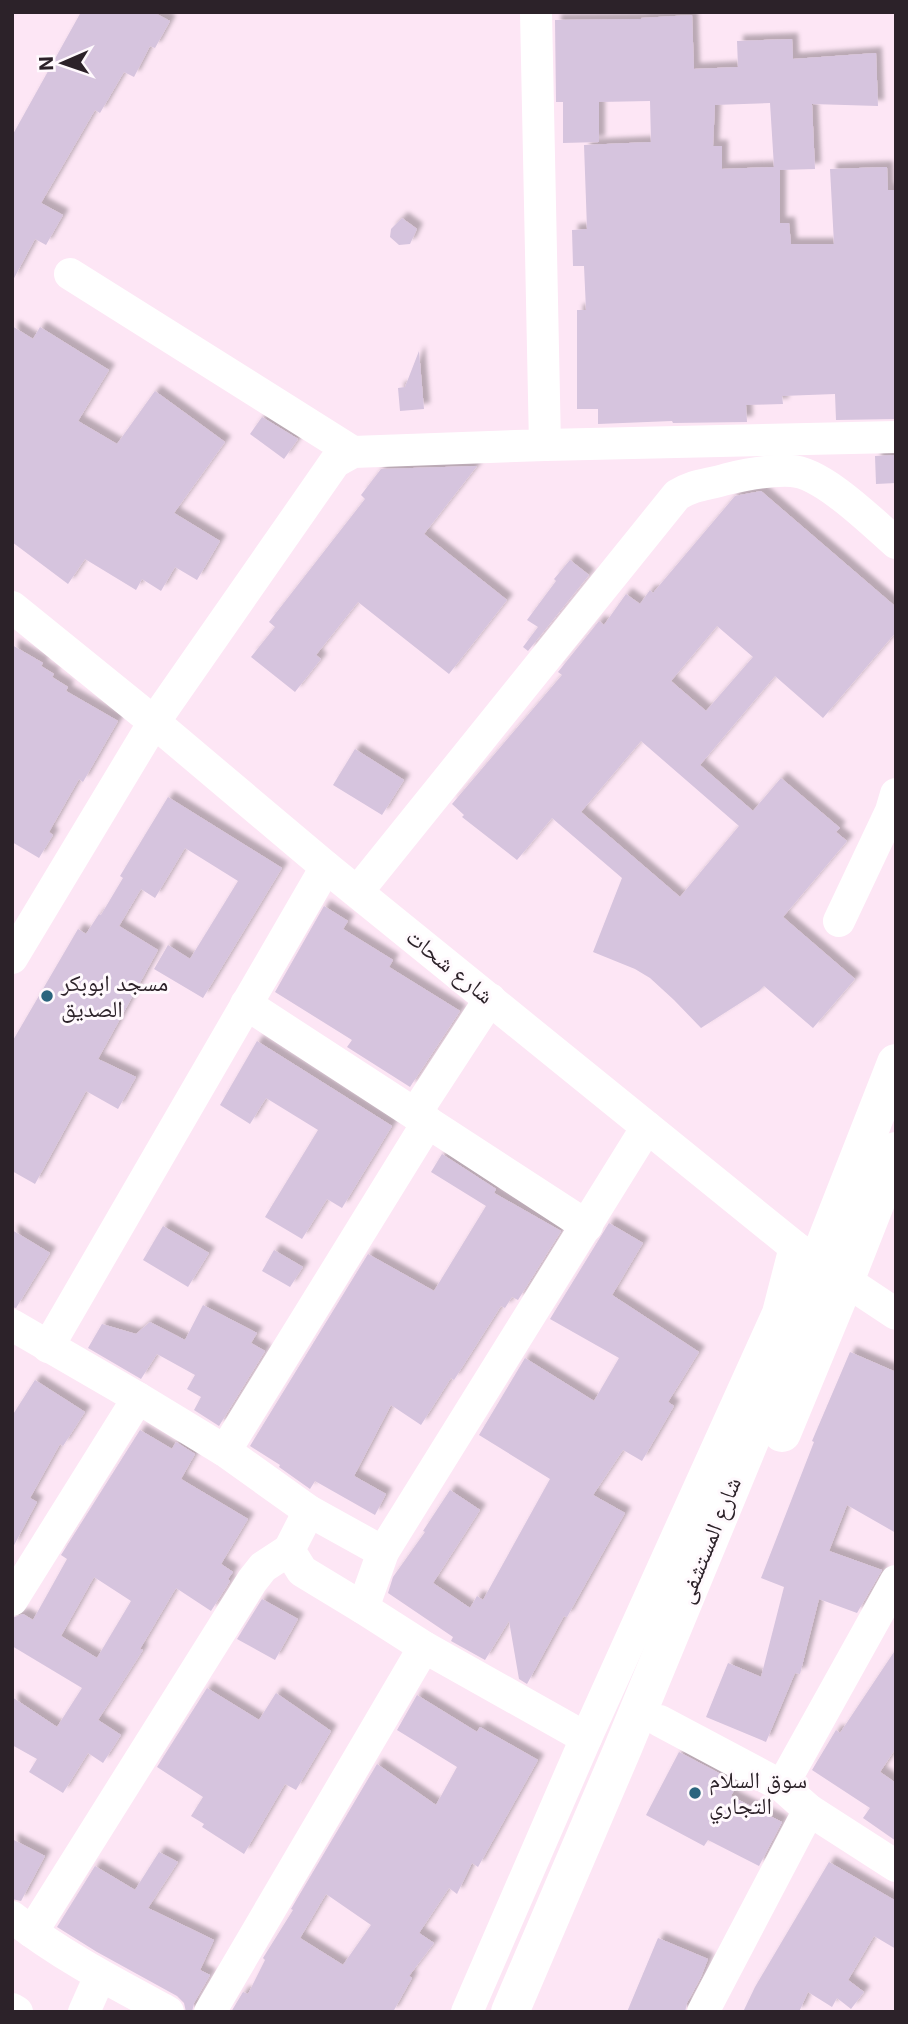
<svg xmlns="http://www.w3.org/2000/svg" width="908" height="2024" font-family="Inter,'Noto Naskh Arabic',sans-serif">
<style>
.building{fill:#d6c4de;fill-rule:evenodd;filter:url(#shadow)}
.lines{fill:none;stroke-linecap:round;stroke-linejoin:round}
.minor{stroke:#fff;stroke-width:32}
.primary{stroke:#fff;stroke-width:38}
.poi-dot{fill:#2b657e;stroke:#fff9fd;stroke-width:2.5}
.labels{text-anchor:middle;stroke-width:6;stroke-linejoin:round;paint-order:stroke}
.street-label{font-size:23px;fill:#2c2229;stroke:#fff9fd}
.poi-label{font-size:23px;fill:#2c2229;stroke:#fff9fd;text-anchor:start}
</style>
<defs>
<filter id="shadow"><feDropShadow dx="6" dy="-6" stdDeviation="2" flood-color="#0004"/></filter>
</defs>
<rect width="100%" height="100%" fill="#fde6f5"/>
<g class="building">
<path d="M 81,12 L 153,12 L 170,21 L 155,48 L 150,46 L 134,77 L 124,72 L 100,113 L 95,110 L 41,203 L 63,215 L 46,245 L 35,239 L 12,282 L 12,136 Z"/>
<path d="M 692,15 L 694,69 L 738,67 L 737,41 L 792,39 L 793,59 L 876,53 L 878,106 L 812,104 L 815,169 L 780,170 L 780,223 L 789,223 L 791,244 L 834,244 L 830,169 L 887,167 L 888,190 L 896,190 L 896,419 L 836,420 L 835,394 L 782,396 L 783,404 L 746,405 L 747,422 L 673,423 L 672,421 L 598,424 L 598,409 L 577,409 L 577,310 L 586,310 L 584,266 L 573,266 L 572,230 L 587,229 L 584,145 L 651,142 L 650,101 L 599,102 L 599,142 L 563,143 L 563,102 L 556,102 L 555,20 L 642,19 L 641,18 ZM 770,103 L 774,167 L 722,169 L 722,146 L 713,146 L 715,105 Z"/>
<path d="M 402,218 L 417,229 L 410,244 L 399,245 L 390,237 L 391,229 Z"/>
<path d="M 12,326 L 33,339 L 40,327 L 109,370 L 78,421 L 117,444 L 155,391 L 225,442 L 174,513 L 220,541 L 197,580 L 175,567 L 161,591 L 142,579 L 136,590 L 85,559 L 68,584 L 12,542 Z"/>
<path d="M 419,351 L 424,409 L 400,411 L 398,388 L 405,387 Z"/>
<path d="M 262,417 L 298,439 L 284,459 L 250,434 Z"/>
<path d="M 896,455 L 896,483 L 876,484 L 875,456 Z"/>
<path d="M 477,466 L 424,534 L 507,600 L 449,674 L 358,602 L 316,655 L 321,659 L 295,692 L 251,657 L 275,627 L 269,622 L 365,499 L 361,495 L 381,469 Z"/>
<path d="M 761,491 L 896,607 L 896,632 L 823,718 L 775,676 L 700,765 L 753,811 L 781,778 L 840,828 L 836,832 L 847,841 L 783,917 L 855,979 L 813,1028 L 764,986 L 759,991 L 701,1028 L 674,1000 L 650,978 L 635,969 L 593,952 L 622,878 L 552,818 L 517,860 L 462,817 L 464,815 L 452,804 L 562,675 L 558,672 L 599,621 L 604,625 L 626,594 L 640,604 L 650,590 L 653,593 L 735,496 ZM 717,626 L 753,657 L 706,711 L 671,681 ZM 641,741 L 739,826 L 680,897 L 581,812 Z"/>
<path d="M 570,560 L 589,575 L 528,651 L 523,647 L 538,627 L 527,620 L 556,581 L 554,579 Z"/>
<path d="M 12,645 L 43,663 L 41,666 L 54,674 L 52,677 L 68,687 L 66,691 L 118,721 L 83,782 L 79,779 L 49,832 L 53,835 L 39,858 L 12,842 Z"/>
<path d="M 355,749 L 404,780 L 382,815 L 333,785 Z"/>
<path d="M 168,797 L 282,868 L 203,998 L 154,969 L 168,945 L 190,959 L 238,881 L 185,848 L 155,898 L 141,889 L 119,926 L 158,950 L 98,1059 L 136,1077 L 118,1109 L 86,1091 L 35,1184 L 12,1171 L 12,1042 L 78,929 L 86,934 L 99,914 L 101,915 L 123,878 L 120,876 Z"/>
<path d="M 324,906 L 348,921 L 343,929 L 393,960 L 389,967 L 460,1011 L 410,1087 L 347,1047 L 352,1040 L 275,992 Z"/>
<path d="M 257,1041 L 392,1126 L 342,1208 L 327,1199 L 302,1239 L 265,1217 L 318,1130 L 266,1098 L 250,1124 L 220,1105 Z"/>
<path d="M 442,1154 L 496,1189 L 494,1193 L 561,1231 L 518,1300 L 512,1297 L 505,1308 L 501,1306 L 454,1380 L 451,1378 L 421,1425 L 391,1405 L 354,1476 L 386,1494 L 375,1515 L 315,1481 L 310,1489 L 279,1467 L 280,1465 L 250,1446 L 368,1254 L 434,1291 L 486,1206 L 431,1172 Z"/>
<path d="M 609,1223 L 643,1243 L 612,1295 L 699,1352 L 668,1402 L 674,1406 L 642,1461 L 623,1450 L 593,1495 L 625,1513 L 567,1617 L 564,1616 L 527,1684 L 519,1679 L 509,1621 L 485,1660 L 451,1641 L 453,1637 L 388,1593 L 393,1577 L 425,1532 L 423,1531 L 450,1490 L 480,1510 L 433,1583 L 470,1608 L 477,1596 L 483,1600 L 550,1479 L 479,1435 L 525,1358 L 594,1401 L 619,1358 L 550,1319 Z"/>
<path d="M 163,1226 L 209,1253 L 188,1287 L 143,1260 Z"/>
<path d="M 12,1230 L 50,1253 L 16,1308 L 12,1307 Z"/>
<path d="M 274,1250 L 303,1267 L 290,1287 L 262,1271 Z"/>
<path d="M 203,1305 L 257,1333 L 251,1343 L 265,1351 L 219,1426 L 194,1410 L 201,1397 L 187,1389 L 195,1375 L 157,1354 L 141,1379 L 88,1348 L 102,1324 L 136,1334 L 150,1322 L 185,1340 Z"/>
<path d="M 850,1352 L 896,1372 L 896,1533 L 847,1505 L 829,1551 L 882,1570 L 857,1613 L 819,1599 L 800,1674 L 795,1673 L 766,1742 L 706,1717 L 728,1663 L 761,1677 L 784,1587 L 761,1578 L 814,1442 L 812,1441 Z"/>
<path d="M 35,1380 L 85,1412 L 63,1446 L 60,1444 L 30,1498 L 37,1502 L 12,1549 L 12,1416 Z"/>
<path d="M 140,1430 L 172,1449 L 176,1442 L 195,1454 L 181,1479 L 248,1519 L 221,1564 L 233,1572 L 228,1579 L 230,1581 L 211,1611 L 176,1588 L 140,1649 L 143,1650 L 98,1720 L 121,1735 L 103,1763 L 88,1753 L 63,1793 L 29,1772 L 37,1759 L 12,1745 L 12,1697 L 57,1727 L 82,1688 L 12,1646 L 12,1618 L 23,1614 L 33,1620 L 67,1559 L 61,1555 ZM 94,1577 L 131,1601 L 97,1658 L 61,1636 Z"/>
<path d="M 262,1599 L 298,1619 L 275,1660 L 237,1639 Z"/>
<path d="M 896,1649 L 896,1748 L 880,1772 L 896,1783 L 896,1841 L 863,1818 L 870,1808 L 812,1770 L 836,1730 L 840,1733 Z"/>
<path d="M 207,1688 L 259,1720 L 276,1693 L 331,1731 L 296,1790 L 285,1784 L 244,1854 L 202,1827 L 204,1824 L 191,1816 L 203,1797 L 157,1767 Z"/>
<path d="M 417,1695 L 477,1732 L 480,1727 L 538,1760 L 478,1867 L 472,1863 L 457,1894 L 449,1888 L 419,1933 L 434,1943 L 409,1976 L 412,1978 L 393,2012 L 231,2012 L 243,1992 L 248,1994 L 265,1960 L 263,1958 L 293,1910 L 291,1909 L 377,1764 L 436,1805 L 457,1767 L 397,1730 ZM 326,1894 L 371,1925 L 343,1965 L 300,1938 Z"/>
<path d="M 679,1752 L 738,1783 L 731,1796 L 782,1822 L 759,1866 L 708,1840 L 704,1846 L 646,1815 Z"/>
<path d="M 12,1839 L 45,1856 L 21,1901 L 12,1899 Z"/>
<path d="M 159,1852 L 178,1862 L 148,1908 L 214,1940 L 200,1970 L 210,1975 L 194,2003 L 192,2012 L 186,2012 L 184,2003 L 177,1996 L 97,1952 L 57,1927 L 95,1866 L 135,1890 Z"/>
<path d="M 829,1862 L 896,1901 L 896,1949 L 874,1936 L 848,1980 L 864,1992 L 851,2009 L 837,1998 L 832,2007 L 808,1992 L 799,2012 L 743,2012 L 755,1987 Z"/>
<path d="M 658,1938 L 708,1959 L 701,1977 L 687,2003 L 685,2012 L 627,2012 Z"/>
</g>
<g class="lines">
<g class="minor">
<path d="M 70,274 L 353,452"/>
<path d="M 545,445 L 896,437"/>
<path d="M 12,607 L 154,722 L 326,867 L 795,1247 L 896,1314"/>
<path d="M 358,891 L 677,495 C 695,484 707,485 727,479 C 748,474 770,470 791,471 C 822,472 872,522 896,543"/>
<path d="M 839,921 L 891,811 L 896,794"/>
<path d="M 12,958 L 154,722 L 335,462 L 353,452 L 545,445 L 536,12"/>
<path d="M 246,1004 L 587,1226"/>
<path d="M 415,1114 L 490,999"/>
<path d="M 12,1325 L 138,1398 L 225,1451 L 309,1511 L 383,1552"/>
<path d="M 48,1347 L 326,867"/>
<path d="M 225,1451 L 428,1122"/>
<path d="M 309,1511 L 289,1550 L 302,1571 L 363,1608 L 383,1552 L 647,1127"/>
<path d="M 12,1600 L 138,1398"/>
<path d="M 363,1608 L 424,1647 L 586,1738"/>
<path d="M 660,1721 L 782,1786 L 809,1810 L 896,1866"/>
<path d="M 782,1786 L 896,1581"/>
<path d="M 12,1917 C 60,1955 114,1983 168,2012"/>
<path d="M 32,1932 L 252,1581 L 263,1567 L 289,1550"/>
<path d="M 12,2009 L 17,2012"/>
<path d="M 84,2012 L 100,1976"/>
<path d="M 210,2012 L 424,1647"/>
<path d="M 467,2012 L 586,1738 L 778,1313 L 795,1247"/>
<path d="M 703,2012 L 809,1810"/>
</g>
<g class="primary">
<path d="M 782,1433 L 845,1281 L 896,1151"/>
<path d="M 510,2012 L 623,1748 L 776,1378 L 818,1262 L 896,1063"/>
</g>
</g>
<g class="poi-dot">
<circle cx="47" cy="996" r="7"/>
<circle cx="695" cy="1793" r="7"/>
</g>
<g class="labels">
<g class="street-label">
<text transform="translate(450 966) rotate(39)" y="8">شارع شحات</text>
<text transform="translate(709 1540) rotate(-68)" y="8">شارع المستشفى</text>
</g>
<g class="poi-label">
<text x="61" y="991">مسجد ابوبكر<tspan x="61" dy="26">الصديق</tspan></text>
<text x="709" y="1788">سوق السلام<tspan x="709" dy="26">التجاري</tspan></text>
</g>
</g>
<rect width="908" height="2024" fill="none" stroke="#2c2229" stroke-width="28"/>
<g transform="translate(63 63) rotate(268)" stroke="#fff9fd" stroke-width="5" paint-order="stroke">
<path d="M0-5L12 26L0 18L-12 26Z" fill="#2c2229"/>
<text y="-10" font-size="19" font-weight="bold" text-anchor="middle" fill="#2c2229">N</text>
</g>
</svg>
